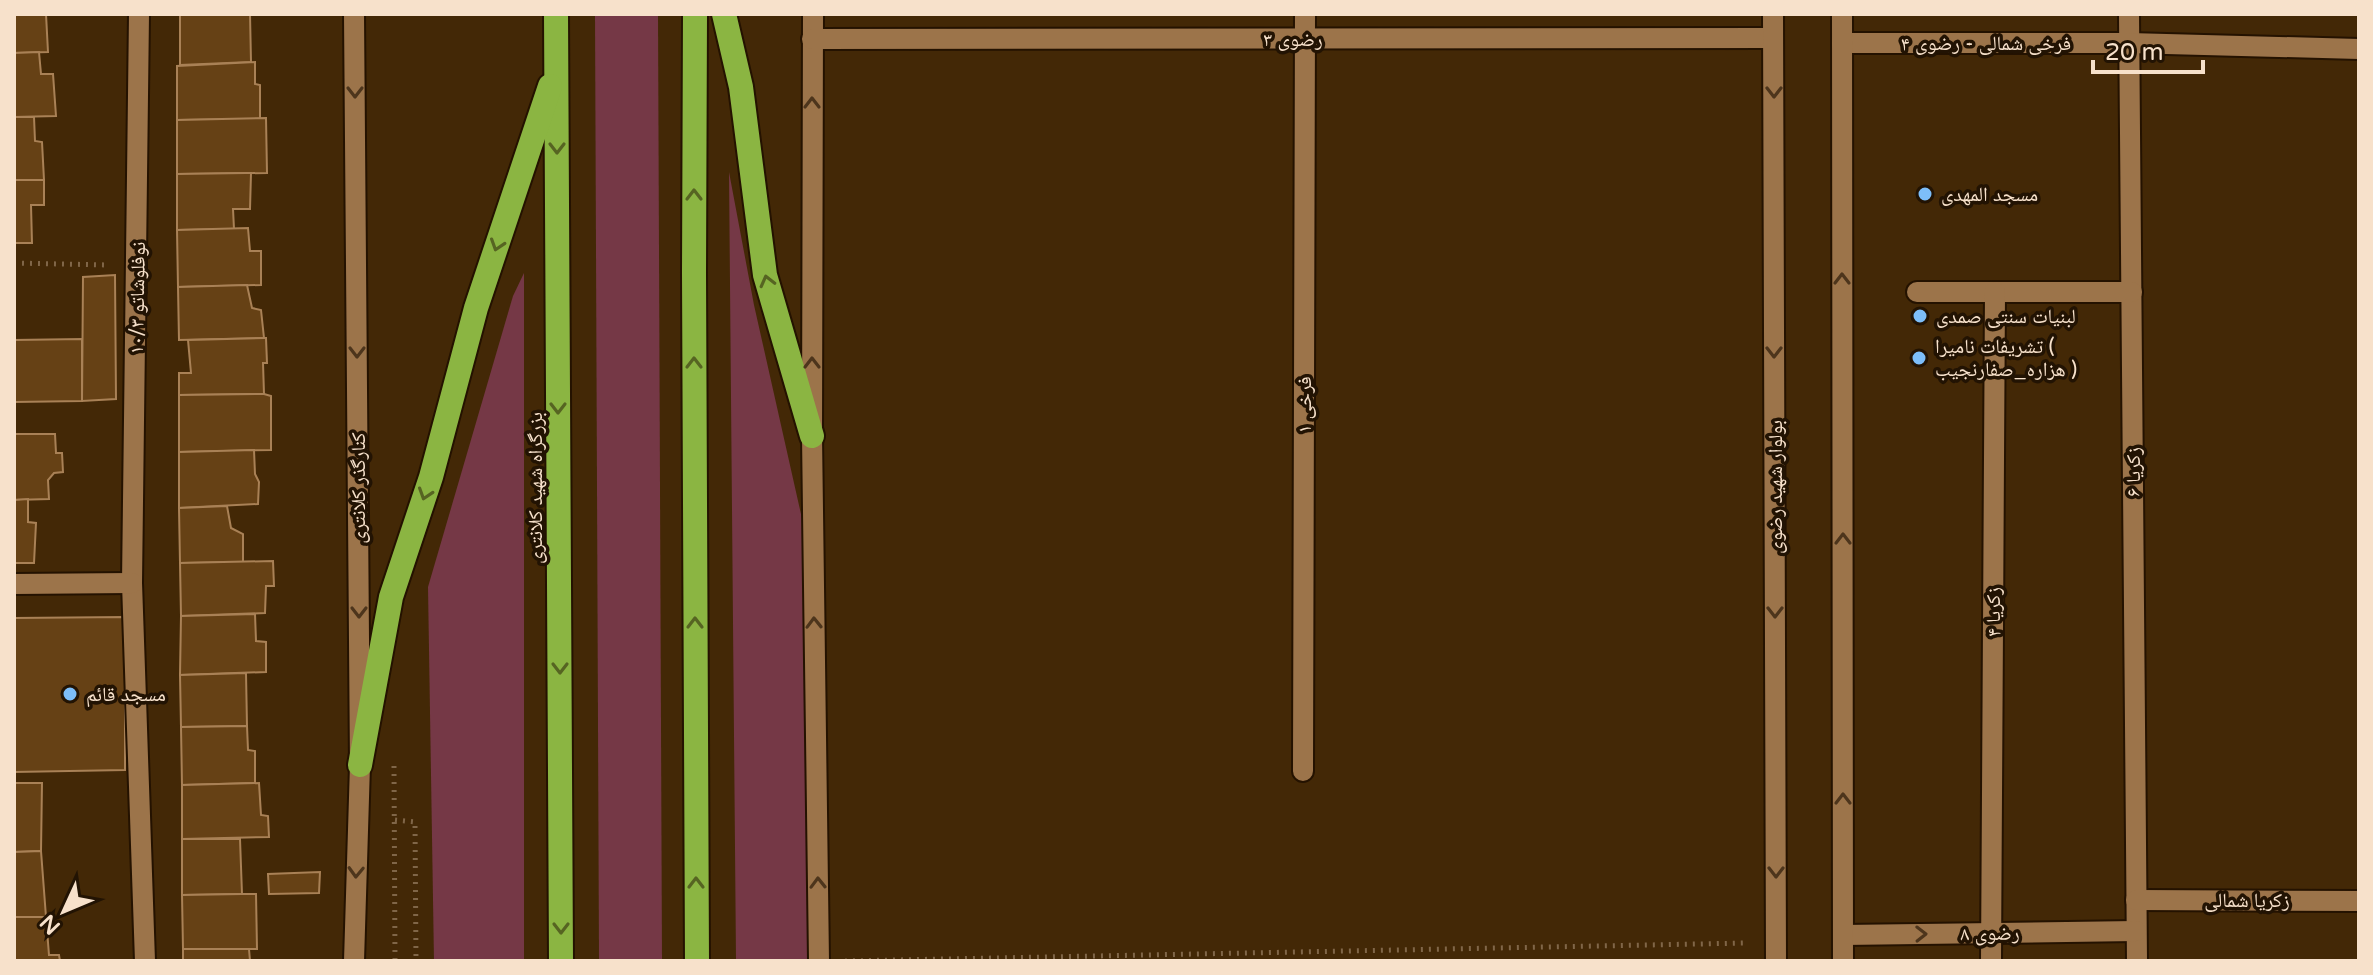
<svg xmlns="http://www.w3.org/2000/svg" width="2373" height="975" font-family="'Varela Round','Noto Naskh Arabic',sans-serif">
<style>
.green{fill:#753846}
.building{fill:#664115;stroke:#a98156;stroke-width:2}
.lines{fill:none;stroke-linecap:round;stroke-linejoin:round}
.street-casing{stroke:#241200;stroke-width:24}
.secondary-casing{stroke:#241200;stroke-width:24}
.highway-casing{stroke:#241200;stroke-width:28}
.path{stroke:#806648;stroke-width:5;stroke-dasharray:2 6;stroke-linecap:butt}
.street{stroke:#9c744a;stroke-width:20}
.secondary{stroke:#9c744a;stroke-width:20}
.highway{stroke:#8bb542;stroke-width:24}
.oneway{stroke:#4d351c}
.oneway2{stroke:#566422}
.poi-dot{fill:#7dbef9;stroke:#221303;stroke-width:3}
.labels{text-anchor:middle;stroke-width:7;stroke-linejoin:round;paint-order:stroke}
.street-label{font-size:20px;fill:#f7e1cb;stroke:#221303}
.poi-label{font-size:20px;fill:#f7e1cb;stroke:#221303;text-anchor:start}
</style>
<rect width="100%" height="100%" fill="#432806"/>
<g class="green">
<path d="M 595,14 L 658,14 L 662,961 L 599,961 Z"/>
<path d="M 729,172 L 754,305 L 803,523 L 809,601 L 808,961 L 736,961 Z"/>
<path d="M 524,273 L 524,961 L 434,961 L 428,587 L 513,296 Z"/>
</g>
<g class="building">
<path d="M 14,14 L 46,14 L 48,52 L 14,53 Z"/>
<path d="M 180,14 L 250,14 L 251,62 L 180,65 Z"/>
<path d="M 39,52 L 41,74 L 53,74 L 56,116 L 14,117 L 14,53 Z"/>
<path d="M 255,62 L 255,84 L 260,85 L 260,119 L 177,120 L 177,66 Z"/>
<path d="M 14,117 L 34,117 L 35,141 L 42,142 L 44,180 L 14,180 Z"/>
<path d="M 266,118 L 267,173 L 177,174 L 177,120 Z"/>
<path d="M 246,173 L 251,173 L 250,209 L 233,209 L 234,229 L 177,230 L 177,174 Z"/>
<path d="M 14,180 L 44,180 L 44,205 L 31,205 L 32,243 L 14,243 Z"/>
<path d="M 248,228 L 250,251 L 261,251 L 261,285 L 178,287 L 177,230 Z"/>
<path d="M 115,275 L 116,399 L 82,401 L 83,277 Z"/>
<path d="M 247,285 L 252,308 L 261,310 L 264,338 L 179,340 L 178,287 Z"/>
<path d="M 264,338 L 266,338 L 267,363 L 263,363 L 264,394 L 179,395 L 179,373 L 191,373 L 188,340 Z"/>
<path d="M 82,339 L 82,401 L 14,402 L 14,340 Z"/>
<path d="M 264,394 L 271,396 L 271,450 L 179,452 L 179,395 Z"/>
<path d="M 14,434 L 55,434 L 56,453 L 62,453 L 63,472 L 54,473 L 48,480 L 49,499 L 14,500 Z"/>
<path d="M 254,450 L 255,474 L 259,482 L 258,504 L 179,508 L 179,452 Z"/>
<path d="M 28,499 L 28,522 L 36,523 L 34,563 L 14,563 L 14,500 Z"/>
<path d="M 227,506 L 231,528 L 243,534 L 243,562 L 180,563 L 179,508 Z"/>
<path d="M 273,561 L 274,586 L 266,586 L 265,613 L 181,616 L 180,563 Z"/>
<path d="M 255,614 L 256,641 L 266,642 L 266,672 L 180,675 L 181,616 Z"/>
<path d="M 125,617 L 125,770 L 14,772 L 14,618 Z"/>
<path d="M 246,673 L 247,726 L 181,727 L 180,675 Z"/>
<path d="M 247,726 L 248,750 L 255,751 L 255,783 L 182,785 L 181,727 Z"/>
<path d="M 14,783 L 42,783 L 41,851 L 14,852 Z"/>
<path d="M 259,783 L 261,815 L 268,816 L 269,837 L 182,839 L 182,785 Z"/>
<path d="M 182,839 L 240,839 L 242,894 L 182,895 Z"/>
<path d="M 41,851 L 46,917 L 14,917 L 14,852 Z"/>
<path d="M 320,872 L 319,893 L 269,894 L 268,874 Z"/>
<path d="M 242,894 L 256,894 L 257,949 L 183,949 L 182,895 Z"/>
<path d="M 14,917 L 46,917 L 49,955 L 59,955 L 60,961 L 14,961 Z"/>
<path d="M 183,949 L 249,949 L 250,961 L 183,961 Z"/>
</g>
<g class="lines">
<g class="street-casing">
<g id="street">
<path d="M 139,14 L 132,583 L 145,961"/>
<path d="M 813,14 L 812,436 L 819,961"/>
<path d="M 2129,14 L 2137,961"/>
<path d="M 812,39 L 1773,38"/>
<path d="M 1842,43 L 2129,43 L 2359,49"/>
<path d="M 1917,292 L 2132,292"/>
<path d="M 14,584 L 132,583"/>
<path d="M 1303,771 L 1305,14"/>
<path d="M 2136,900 L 2359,901"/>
<path d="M 1843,935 L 2136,931"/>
<path d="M 354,961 L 360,765 L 354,14"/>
<path d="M 1991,961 L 1995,292"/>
</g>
</g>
<g class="secondary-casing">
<g id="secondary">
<path d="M 1773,14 L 1776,961"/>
<path d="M 1842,14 L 1843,961"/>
</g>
</g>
<g class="highway-casing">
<g id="highway">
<path d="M 556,14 L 561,961"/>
<path d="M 695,14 L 694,273 L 697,961"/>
<path d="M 724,14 L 741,87 L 765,275 L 812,436"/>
<path d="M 360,765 L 391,597 L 431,477 L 476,308 L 550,86"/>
</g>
</g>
<g class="path">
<path d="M 14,263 L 109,265"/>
<path d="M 394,766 L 395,961"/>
<path d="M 395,820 L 415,822 L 416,961"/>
<path d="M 845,961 L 1747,943"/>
</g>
<use href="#street" class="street"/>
<use href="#secondary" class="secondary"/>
<use href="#highway" class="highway"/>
</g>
<defs><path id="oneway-chevron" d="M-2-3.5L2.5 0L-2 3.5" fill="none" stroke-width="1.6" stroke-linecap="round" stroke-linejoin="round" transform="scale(2)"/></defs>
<g class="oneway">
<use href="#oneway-chevron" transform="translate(355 92) rotate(90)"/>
<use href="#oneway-chevron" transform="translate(1774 92) rotate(90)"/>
<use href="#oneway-chevron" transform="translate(812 103) rotate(-90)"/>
<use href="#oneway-chevron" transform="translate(1842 279) rotate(-90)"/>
<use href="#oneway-chevron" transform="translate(357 352) rotate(90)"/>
<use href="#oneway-chevron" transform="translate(1774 352) rotate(90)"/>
<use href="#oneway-chevron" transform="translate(812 363) rotate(-90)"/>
<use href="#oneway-chevron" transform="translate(1843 539) rotate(-90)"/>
<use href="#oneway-chevron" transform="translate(359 612) rotate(90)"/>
<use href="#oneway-chevron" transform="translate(1775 612) rotate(90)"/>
<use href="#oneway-chevron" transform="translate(814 623) rotate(-91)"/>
<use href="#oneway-chevron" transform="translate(1843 799) rotate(-90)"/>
<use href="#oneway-chevron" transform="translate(356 872) rotate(92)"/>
<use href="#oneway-chevron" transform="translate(1776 872) rotate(90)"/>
<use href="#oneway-chevron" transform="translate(818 883) rotate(-91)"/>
<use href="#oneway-chevron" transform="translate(1921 934) rotate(-1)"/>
</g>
<g class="oneway2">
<use href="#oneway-chevron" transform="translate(557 148) rotate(90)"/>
<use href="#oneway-chevron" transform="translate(694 195) rotate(-90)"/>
<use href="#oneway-chevron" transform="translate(497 245) rotate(108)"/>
<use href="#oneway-chevron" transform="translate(767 281) rotate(-104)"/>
<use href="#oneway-chevron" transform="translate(694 363) rotate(-90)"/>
<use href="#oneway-chevron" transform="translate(558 408) rotate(90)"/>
<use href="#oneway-chevron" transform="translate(425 494) rotate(108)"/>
<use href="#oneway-chevron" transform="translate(695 623) rotate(-90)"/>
<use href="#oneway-chevron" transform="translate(560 668) rotate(90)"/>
<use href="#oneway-chevron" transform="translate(696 883) rotate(-90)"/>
<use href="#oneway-chevron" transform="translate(561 928) rotate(90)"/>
</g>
<g class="poi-dot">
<circle cx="1925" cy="194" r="8"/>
<circle cx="1920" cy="316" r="8"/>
<circle cx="1919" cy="358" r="8"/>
<circle cx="70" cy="694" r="8"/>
</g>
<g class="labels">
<g class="street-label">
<text x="1293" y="46">رضوی ۳</text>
<text x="1986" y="50">فرخی شمالی - رضوی ۴</text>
<text transform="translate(137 298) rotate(-89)" y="7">نوفلوشاتو ۱۰/۳</text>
<text transform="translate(1304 405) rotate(-90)" y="7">فرخی ۱</text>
<text transform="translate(2133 472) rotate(-90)" y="7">زکریا ۶</text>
<text transform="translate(1775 487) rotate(-90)" y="7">بولوار شهید رضوی</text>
<text transform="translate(358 488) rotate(-90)" y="7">کنارگذر کلانتری</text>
<text transform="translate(535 488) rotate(-90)" y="7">بزرگراه شهید کلانتری</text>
<text transform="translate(1993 612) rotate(-90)" y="7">زکریا ۴</text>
<text x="2247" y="907">زکریا شمالی</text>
<text transform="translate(1990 933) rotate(-1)" y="7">رضوی ۸</text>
</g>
<g class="poi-label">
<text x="1941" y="201">مسجد المهدی</text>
<text x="1936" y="323">لبنیات سنتی صمدی</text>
<text x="1935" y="353">تشریفات نامیرا (<tspan x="1935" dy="23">هزاره_صفارنجیب )</tspan></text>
<text x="86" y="701">مسجد قائم</text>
</g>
</g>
<rect width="2373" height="975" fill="none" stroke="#f7e1cb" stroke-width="32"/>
<g transform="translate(64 911) rotate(226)" stroke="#221303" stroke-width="6" paint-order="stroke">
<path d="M0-6L14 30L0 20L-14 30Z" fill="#f7e1cb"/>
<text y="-12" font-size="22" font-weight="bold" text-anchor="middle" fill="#f7e1cb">N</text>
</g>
<path d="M2093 60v12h110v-12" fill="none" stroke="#f7e1cb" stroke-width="4"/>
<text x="2105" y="60" font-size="24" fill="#f7e1cb" stroke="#221303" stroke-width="6" paint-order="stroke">20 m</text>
</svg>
